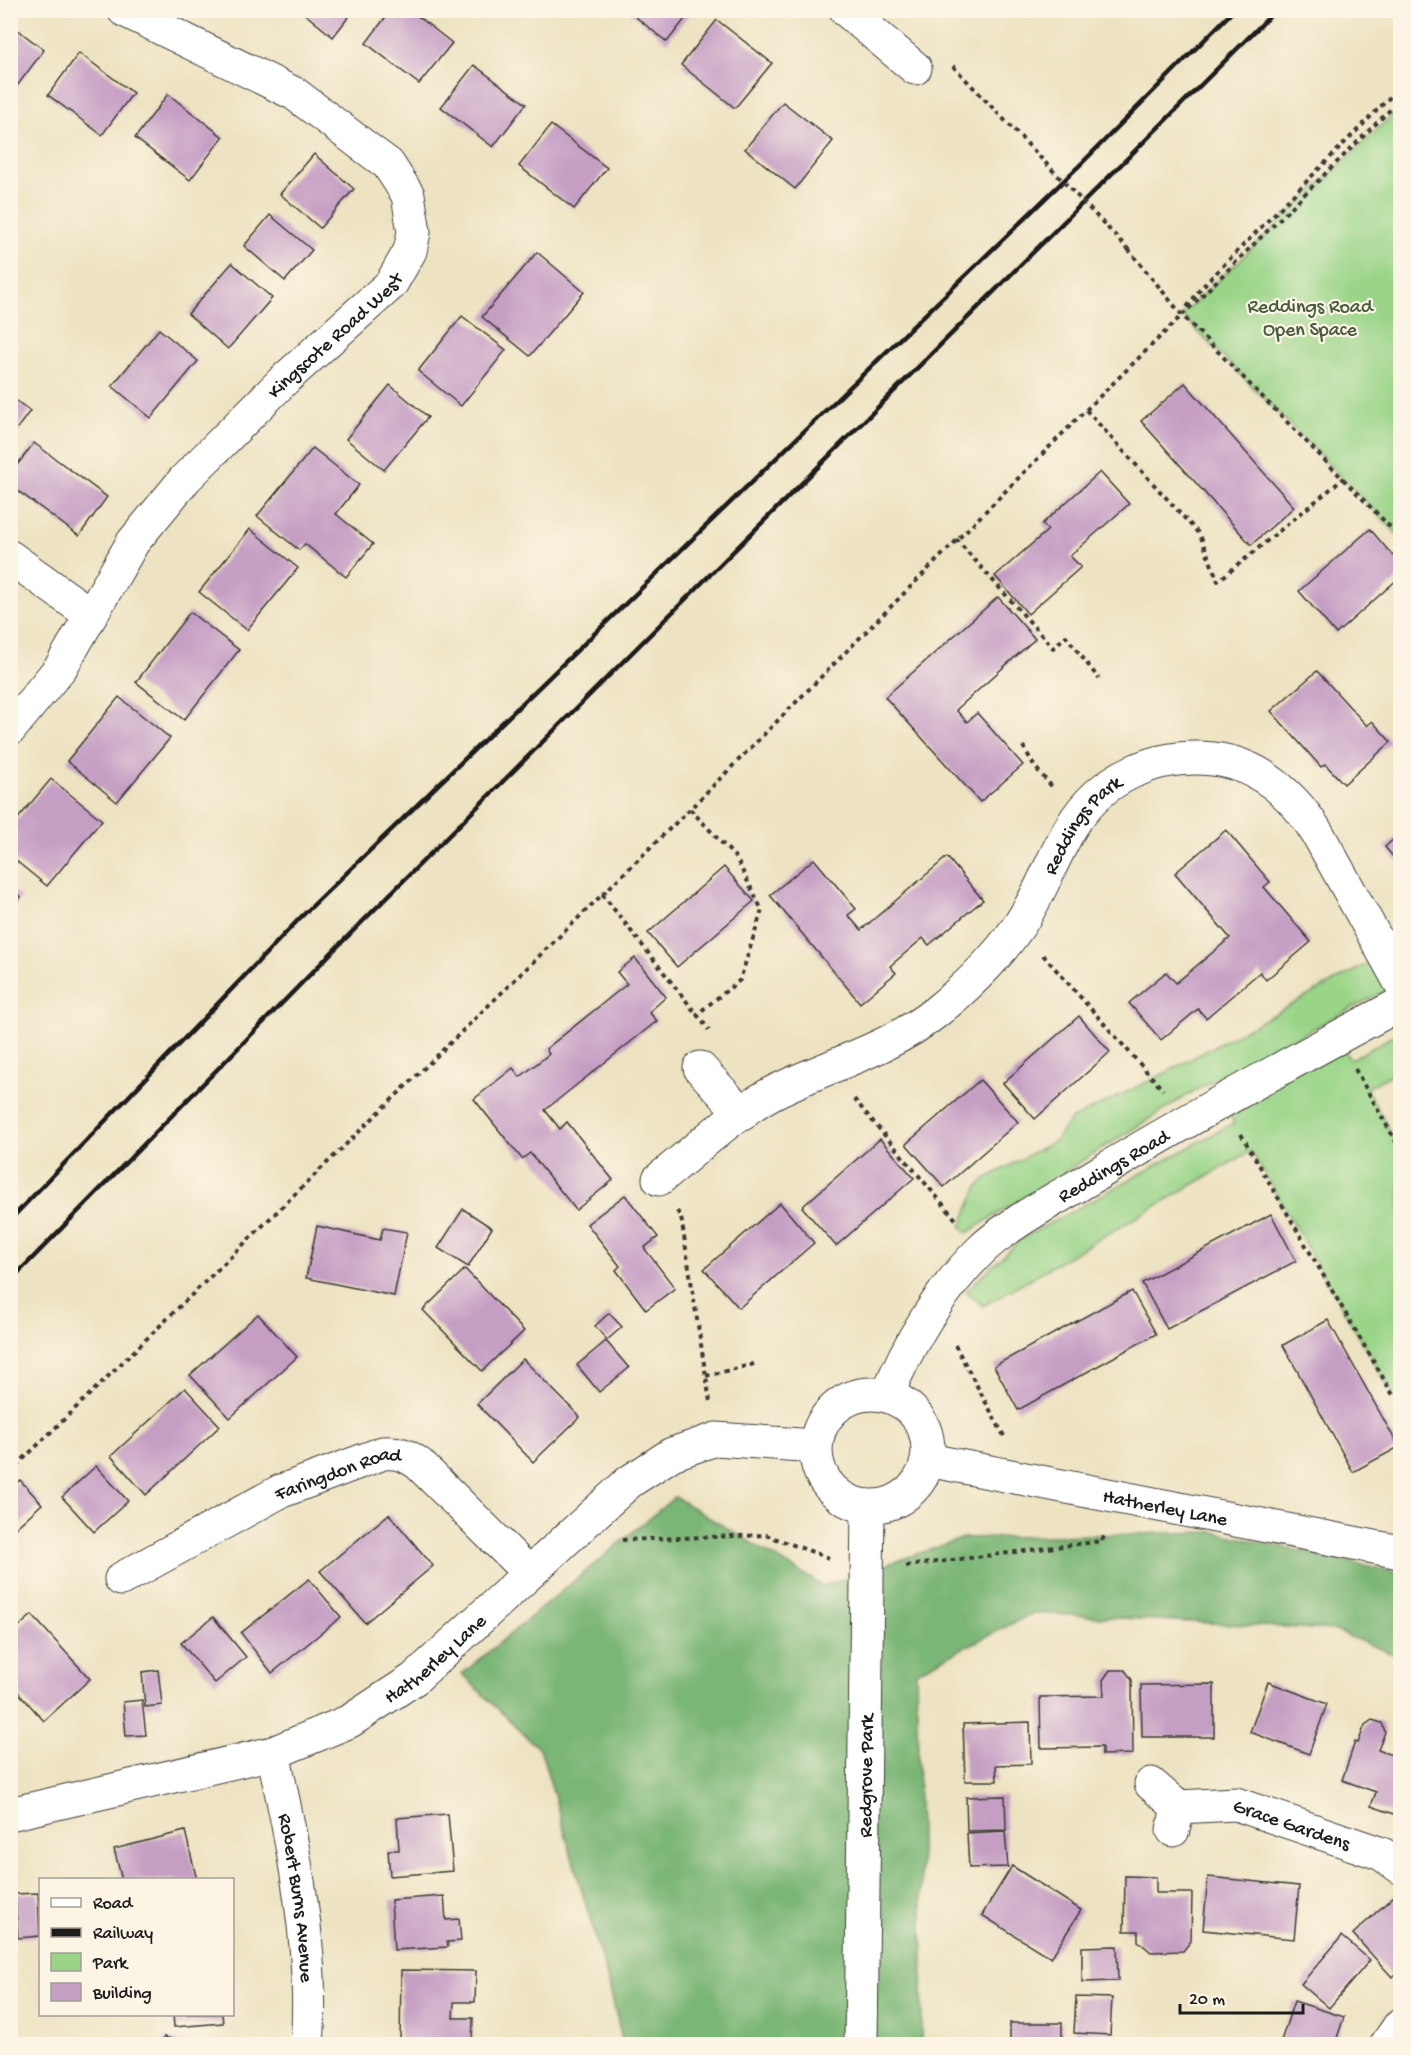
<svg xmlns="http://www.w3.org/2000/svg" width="1411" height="2055" font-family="'Gochi Hand',sans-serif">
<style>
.green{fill:#99d487;stroke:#5a7852;stroke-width:1.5}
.forest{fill:#7ab674;stroke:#4b6948;stroke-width:1.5}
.building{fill:#c59ec4}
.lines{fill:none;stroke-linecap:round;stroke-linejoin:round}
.minor-casing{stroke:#3b3a35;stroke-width:35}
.path{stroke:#3b3a35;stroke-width:4;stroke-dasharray:4.5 4.5;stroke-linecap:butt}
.minor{stroke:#fff;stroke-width:33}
.rail{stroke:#1c1c1c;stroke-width:4.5}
.path-bridge{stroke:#3b3a35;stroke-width:4;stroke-dasharray:4.5 4.5;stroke-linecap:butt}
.labels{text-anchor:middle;stroke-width:4.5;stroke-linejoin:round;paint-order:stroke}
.park-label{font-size:20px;fill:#485c41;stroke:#fcf5e5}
.street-label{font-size:20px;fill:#1c1c1c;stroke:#fcf5e5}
</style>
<rect width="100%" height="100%" fill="#fcf5e5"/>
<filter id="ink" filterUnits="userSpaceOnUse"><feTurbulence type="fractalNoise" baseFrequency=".0167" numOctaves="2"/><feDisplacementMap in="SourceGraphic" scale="12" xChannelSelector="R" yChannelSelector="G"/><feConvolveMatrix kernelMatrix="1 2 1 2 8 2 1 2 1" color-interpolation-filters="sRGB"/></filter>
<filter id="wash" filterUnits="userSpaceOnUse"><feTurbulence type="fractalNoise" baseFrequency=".008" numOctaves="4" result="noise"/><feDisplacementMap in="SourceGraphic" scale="24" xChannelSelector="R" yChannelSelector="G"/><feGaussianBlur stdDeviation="1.35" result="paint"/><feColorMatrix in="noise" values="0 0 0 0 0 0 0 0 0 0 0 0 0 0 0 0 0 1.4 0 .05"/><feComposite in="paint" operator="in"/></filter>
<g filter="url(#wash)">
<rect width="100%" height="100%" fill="#ede2c1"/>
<g class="green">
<path d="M 1400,108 L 1400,537 L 1182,315 Z"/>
<path d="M 1400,946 L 1400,983 L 1194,1091 L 967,1233 L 961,1226 L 977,1188 L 985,1179 L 1056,1140 L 1070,1120 L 1165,1073 Z"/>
<path d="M 1400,1032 L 1400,1070 L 1366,1088 L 1400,1149 L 1400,1391 L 1393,1395 L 1251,1151 L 983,1306 L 966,1291 L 1021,1239 L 1234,1123 L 1221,1099 L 1337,1038 L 1350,1060 Z"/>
</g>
<path class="forest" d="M 675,1497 L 823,1586 L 964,1538 L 1214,1532 L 1400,1573 L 1400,1657 L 1333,1630 L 1033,1613 L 916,1672 L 923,1958 L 921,2044 L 623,2044 L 609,1984 L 541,1751 L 462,1674 Z"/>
<g id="blocks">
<g class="building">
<path d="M 300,10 L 354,10 L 333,37 Z"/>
<path d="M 391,10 L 410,10 L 452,43 L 419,84 L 366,43 Z"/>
<path d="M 627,10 L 692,10 L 667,42 Z"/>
<path d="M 717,20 L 772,63 L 735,108 L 681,65 Z"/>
<path d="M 10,24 L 44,50 L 14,90 L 10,87 Z"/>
<path d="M 79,53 L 133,93 L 102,135 L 48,95 Z"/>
<path d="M 474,65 L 526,104 L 493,147 L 441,107 Z"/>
<path d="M 168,94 L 223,137 L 190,180 L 135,138 Z"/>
<path d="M 783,102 L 833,141 L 795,189 L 745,149 Z"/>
<path d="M 551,125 L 607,168 L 574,209 L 519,166 Z"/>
<path d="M 314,154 L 354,189 L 320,228 L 280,194 Z"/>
<path d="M 270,215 L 312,250 L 285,281 L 244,246 Z"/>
<path d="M 537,252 L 584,292 L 530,356 L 482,317 Z"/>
<path d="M 232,263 L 272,298 L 228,349 L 188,314 Z"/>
<path d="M 462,316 L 506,350 L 461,406 L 418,371 Z"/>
<path d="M 159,329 L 198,361 L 151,418 L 112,386 Z"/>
<path d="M 1185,383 L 1294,507 L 1251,545 L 1141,421 Z"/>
<path d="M 390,385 L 428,417 L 384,470 L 346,439 Z"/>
<path d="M 10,396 L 30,411 L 10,438 Z"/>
<path d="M 34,443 L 107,497 L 79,536 L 10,485 L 10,474 Z"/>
<path d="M 313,448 L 359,485 L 336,514 L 373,544 L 346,577 L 305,544 L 299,550 L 257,516 Z"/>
<path d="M 1100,472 L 1129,504 L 1070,556 L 1081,567 L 1028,614 L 995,576 L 1048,530 L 1042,524 Z"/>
<path d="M 250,529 L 298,568 L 247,630 L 199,592 Z"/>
<path d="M 1370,529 L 1400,564 L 1400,577 L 1336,634 L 1299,591 Z"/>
<path d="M 998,597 L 1035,639 L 956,710 L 967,722 L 977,713 L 1023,765 L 980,802 L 885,697 Z"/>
<path d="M 190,612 L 239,650 L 184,720 L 136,682 Z"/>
<path d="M 1317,671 L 1367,726 L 1372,721 L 1391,742 L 1344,784 L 1325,764 L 1321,767 L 1271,711 Z"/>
<path d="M 119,697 L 170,738 L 117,802 L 67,761 Z"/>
<path d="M 51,779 L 102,820 L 47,886 L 10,856 L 10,828 Z"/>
<path d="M 1226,830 L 1270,882 L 1264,887 L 1311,942 L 1266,980 L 1260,972 L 1206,1018 L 1198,1009 L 1161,1040 L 1129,1003 L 1166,972 L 1176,983 L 1230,938 L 1175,873 Z"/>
<path d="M 1400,833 L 1400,865 L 1385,847 Z"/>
<path d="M 947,857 L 983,900 L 929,945 L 923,938 L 890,966 L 896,973 L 860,1003 L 770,895 L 814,859 L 856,909 L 848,915 L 861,930 Z"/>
<path d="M 724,867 L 754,901 L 677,967 L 648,933 Z"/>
<path d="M 10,889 L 21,897 L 10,911 Z"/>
<path d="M 635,958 L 666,997 L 649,1012 L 657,1021 L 545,1110 L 560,1129 L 567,1122 L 613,1180 L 576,1210 L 530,1153 L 522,1159 L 474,1099 L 513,1068 L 520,1077 L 549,1054 L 546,1049 L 627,984 L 617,972 Z"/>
<path d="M 1079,1016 L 1110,1052 L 1035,1119 L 1003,1083 Z"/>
<path d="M 980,1080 L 1018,1122 L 944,1187 L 906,1144 Z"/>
<path d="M 880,1139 L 914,1178 L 836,1246 L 802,1207 Z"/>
<path d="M 625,1195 L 658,1237 L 644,1248 L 675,1288 L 646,1310 L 616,1270 L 620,1266 L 587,1224 Z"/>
<path d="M 780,1203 L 814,1243 L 739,1308 L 704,1269 Z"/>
<path d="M 463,1209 L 492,1228 L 468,1267 L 438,1248 Z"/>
<path d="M 1271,1214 L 1296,1261 L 1167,1329 L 1142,1283 Z"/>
<path d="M 317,1226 L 380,1240 L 383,1228 L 407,1232 L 394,1296 L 306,1278 Z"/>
<path d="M 465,1269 L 524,1331 L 482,1371 L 423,1310 Z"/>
<path d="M 1132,1291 L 1156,1334 L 1018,1410 L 994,1366 Z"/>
<path d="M 609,1313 L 622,1327 L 607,1340 L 595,1326 Z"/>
<path d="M 258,1314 L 297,1357 L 230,1418 L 190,1375 Z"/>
<path d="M 1328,1320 L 1399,1447 L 1353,1472 L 1283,1345 Z"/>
<path d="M 606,1341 L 629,1368 L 599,1392 L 577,1365 Z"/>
<path d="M 523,1359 L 580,1417 L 533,1462 L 477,1404 Z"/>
<path d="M 185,1388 L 220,1426 L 146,1495 L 111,1456 Z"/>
<path d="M 96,1466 L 128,1501 L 94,1532 L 62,1497 Z"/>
<path d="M 20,1480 L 42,1504 L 10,1533 L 10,1489 Z"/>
<path d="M 389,1514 L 433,1566 L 365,1623 L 320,1571 Z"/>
<path d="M 309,1579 L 341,1617 L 272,1673 L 241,1633 Z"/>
<path d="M 32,1615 L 90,1679 L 44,1721 L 10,1683 L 10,1634 Z"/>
<path d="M 213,1617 L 246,1657 L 215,1683 L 181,1643 Z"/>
<path d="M 158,1670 L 162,1705 L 145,1707 L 142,1672 Z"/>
<path d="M 1110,1670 L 1125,1670 L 1132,1680 L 1133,1754 L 1102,1755 L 1102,1747 L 1041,1748 L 1040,1697 L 1104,1696 L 1103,1680 Z"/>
<path d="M 1268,1682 L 1327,1704 L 1309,1754 L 1250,1732 Z"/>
<path d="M 1214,1684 L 1214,1737 L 1142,1737 L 1141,1685 Z"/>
<path d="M 142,1700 L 146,1735 L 126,1736 L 123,1702 Z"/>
<path d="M 1372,1720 L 1382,1723 L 1385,1732 L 1378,1750 L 1400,1758 L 1400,1816 L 1371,1806 L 1376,1792 L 1342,1780 L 1355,1742 L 1358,1743 L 1365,1725 Z"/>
<path d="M 1030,1722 L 1031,1764 L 996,1765 L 997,1781 L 965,1781 L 963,1724 Z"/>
<path d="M 1005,1796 L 1006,1830 L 967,1831 L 966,1797 Z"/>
<path d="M 448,1814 L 453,1871 L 390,1876 L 388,1850 L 399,1850 L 397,1818 Z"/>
<path d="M 185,1831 L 197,1880 L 122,1880 L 114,1849 Z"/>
<path d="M 1005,1831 L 1008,1867 L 969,1868 L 967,1833 Z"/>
<path d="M 1012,1866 L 1081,1910 L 1051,1958 L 982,1915 Z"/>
<path d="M 1125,1876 L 1156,1877 L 1156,1893 L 1192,1893 L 1191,1941 L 1183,1951 L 1151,1952 L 1138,1941 L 1138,1931 L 1124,1931 Z"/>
<path d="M 1208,1877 L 1299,1886 L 1294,1939 L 1203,1930 Z"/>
<path d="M 38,1893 L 40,1936 L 18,1938 L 15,1894 Z"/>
<path d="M 1395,1895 L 1400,1901 L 1400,1969 L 1392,1977 L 1353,1934 Z"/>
<path d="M 444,1896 L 446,1920 L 459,1919 L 461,1941 L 447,1942 L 448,1947 L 394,1950 L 391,1900 Z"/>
<path d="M 1342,1936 L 1370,1960 L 1329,2008 L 1301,1984 Z"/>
<path d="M 1117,1946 L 1118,1981 L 1082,1982 L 1082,1947 Z"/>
<path d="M 401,1970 L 476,1971 L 475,2002 L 454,2002 L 453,2018 L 473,2018 L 472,2044 L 400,2044 Z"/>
<path d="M 1076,1997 L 1112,1998 L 1110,2035 L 1074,2033 Z"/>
<path d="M 1294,2001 L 1344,2017 L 1335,2044 L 1280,2044 Z"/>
<path d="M 173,2014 L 222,2014 L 223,2023 L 174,2027 Z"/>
<rect x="1010" y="2023" width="52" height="21"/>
<path d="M 164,2037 L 191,2044 L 162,2044 Z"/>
</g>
</g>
</g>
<g filter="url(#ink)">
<use href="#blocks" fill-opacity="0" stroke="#3b3a35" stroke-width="1.5"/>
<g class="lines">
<g class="minor-casing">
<g id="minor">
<path d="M 846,10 L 915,68"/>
<path d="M 10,557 L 91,615"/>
<path id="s1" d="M 10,729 L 61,667 L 133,542 L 185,479 L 284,380 L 391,284 L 410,251 L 414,232 L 408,195 L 388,164 L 373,153 L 295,94 L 124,10"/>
<path d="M 700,1068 L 742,1114"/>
<path id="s2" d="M 659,1179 C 695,1151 737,1110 778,1090 C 831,1064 890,1049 936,1012 C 967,987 995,960 1018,927 C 1040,896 1051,860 1071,827 C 1101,777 1156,753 1213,759 C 1260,764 1296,797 1319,836 L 1400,982"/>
<circle cx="872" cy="1450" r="56"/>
<path id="s3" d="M 887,1396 C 908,1343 940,1291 980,1251 C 1007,1224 1061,1196 1094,1176 C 1195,1115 1297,1059 1400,1004"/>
<path id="s4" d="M 928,1460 L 1400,1552"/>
<path id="s5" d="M 121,1579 L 279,1492 L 383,1453 C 398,1452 407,1455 419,1464 L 529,1573"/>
<path id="s6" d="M 273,1753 C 293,1844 315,1951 307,2044"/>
<path d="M 1151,1784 L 1178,1807"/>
<path id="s7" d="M 10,1814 L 273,1753 L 350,1721 L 414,1679 L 629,1482 L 672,1454 L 716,1439 L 815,1446"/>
<path id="s8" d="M 1173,1830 L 1178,1807 L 1236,1804 L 1382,1854 L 1400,1867"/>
<path id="s9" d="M 861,2044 L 868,1507"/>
<path d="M 1387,2044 L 1400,2025"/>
</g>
</g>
<g class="path">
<path d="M 953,66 L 1014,130"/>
<path d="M 1128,249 L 1182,315 L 1400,537"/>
<path d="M 1187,307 L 1202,287 L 1400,87"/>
<path d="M 1086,410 L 1200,535 L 1218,581 L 1344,478"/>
<path d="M 956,539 L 1053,648 L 1066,636 L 1099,679"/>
<path d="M 1023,746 L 1035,767 L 1054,789"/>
<path d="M 690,809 L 736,858 L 762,910 L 740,980 L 696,1015"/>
<path d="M 602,894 L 709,1030"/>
<path d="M 1043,955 L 1163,1090"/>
<path d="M 1355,1069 L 1400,1149"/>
<path d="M 854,1099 L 958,1222"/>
<path d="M 1241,1134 L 1393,1395 L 1400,1391"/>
<path d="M 677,1211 L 681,1217 L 710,1402"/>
<path d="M 955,1345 L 1004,1436"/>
<path d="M 706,1376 L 758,1363"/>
<path d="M 10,1472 L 690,809 L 1086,410 L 1400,100"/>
<path d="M 622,1540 L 766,1535 L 829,1558"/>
<path d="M 906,1566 L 1102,1541 L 1105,1533"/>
</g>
<use href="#minor" class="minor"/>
<g class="rail">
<path d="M 10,1220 L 301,917 L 1082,163 L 1234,10"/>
<path d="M 10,1281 L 338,946 L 1276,10"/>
</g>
<path class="path-bridge" d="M 1014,130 L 1128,249"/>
</g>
</g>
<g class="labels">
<g class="park-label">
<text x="1310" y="312">Reddings Road<tspan x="1310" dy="23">Open Space</tspan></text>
</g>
<g class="street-label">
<text dy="7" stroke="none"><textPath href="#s1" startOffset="514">Kingscote Road West</textPath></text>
<text dy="7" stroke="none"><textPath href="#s2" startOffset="566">Reddings Park</textPath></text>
<text dy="7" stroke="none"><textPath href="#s3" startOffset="332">Reddings Road</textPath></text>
<text dy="7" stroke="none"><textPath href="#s5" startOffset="243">Faringdon Road</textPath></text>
<text dy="7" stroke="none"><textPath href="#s4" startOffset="242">Hatherley Lane</textPath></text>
<text dy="7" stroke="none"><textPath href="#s7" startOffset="459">Hatherley Lane</textPath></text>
<text dy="7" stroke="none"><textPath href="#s9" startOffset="268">Redgrove Park</textPath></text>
<text dy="7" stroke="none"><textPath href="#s8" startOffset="141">Grace Gardens</textPath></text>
<text dy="7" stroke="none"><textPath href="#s6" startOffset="147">Robert Burns Avenue</textPath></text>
</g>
</g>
<rect width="1411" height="2055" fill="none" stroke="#fcf5e5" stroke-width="36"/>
<rect x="39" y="1878" width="195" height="138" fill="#fcf5e5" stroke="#a29e95" stroke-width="1.5"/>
<rect x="51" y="1898" width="30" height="9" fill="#ffffff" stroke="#a29e95" stroke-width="1.5"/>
<text x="93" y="1908" font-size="18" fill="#1c1c1c">Road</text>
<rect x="51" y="1928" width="30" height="9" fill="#1c1c1c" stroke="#a29e95" stroke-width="1.5"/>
<text x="93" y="1938" font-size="18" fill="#1c1c1c">Railway</text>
<rect x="51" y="1953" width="30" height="18" fill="#99d487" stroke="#a29e95" stroke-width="1.5"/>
<text x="93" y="1968" font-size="18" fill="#1c1c1c">Park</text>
<rect x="51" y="1983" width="30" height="18" fill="#c59ec4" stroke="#a29e95" stroke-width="1.5"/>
<text x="93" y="1998" font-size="18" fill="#1c1c1c">Building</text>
<path d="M1180 2004v9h123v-9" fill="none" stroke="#1c1c1c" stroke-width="3"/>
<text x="1189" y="2004" font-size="18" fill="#1c1c1c" stroke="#fcf5e5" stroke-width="4.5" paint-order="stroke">20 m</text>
</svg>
